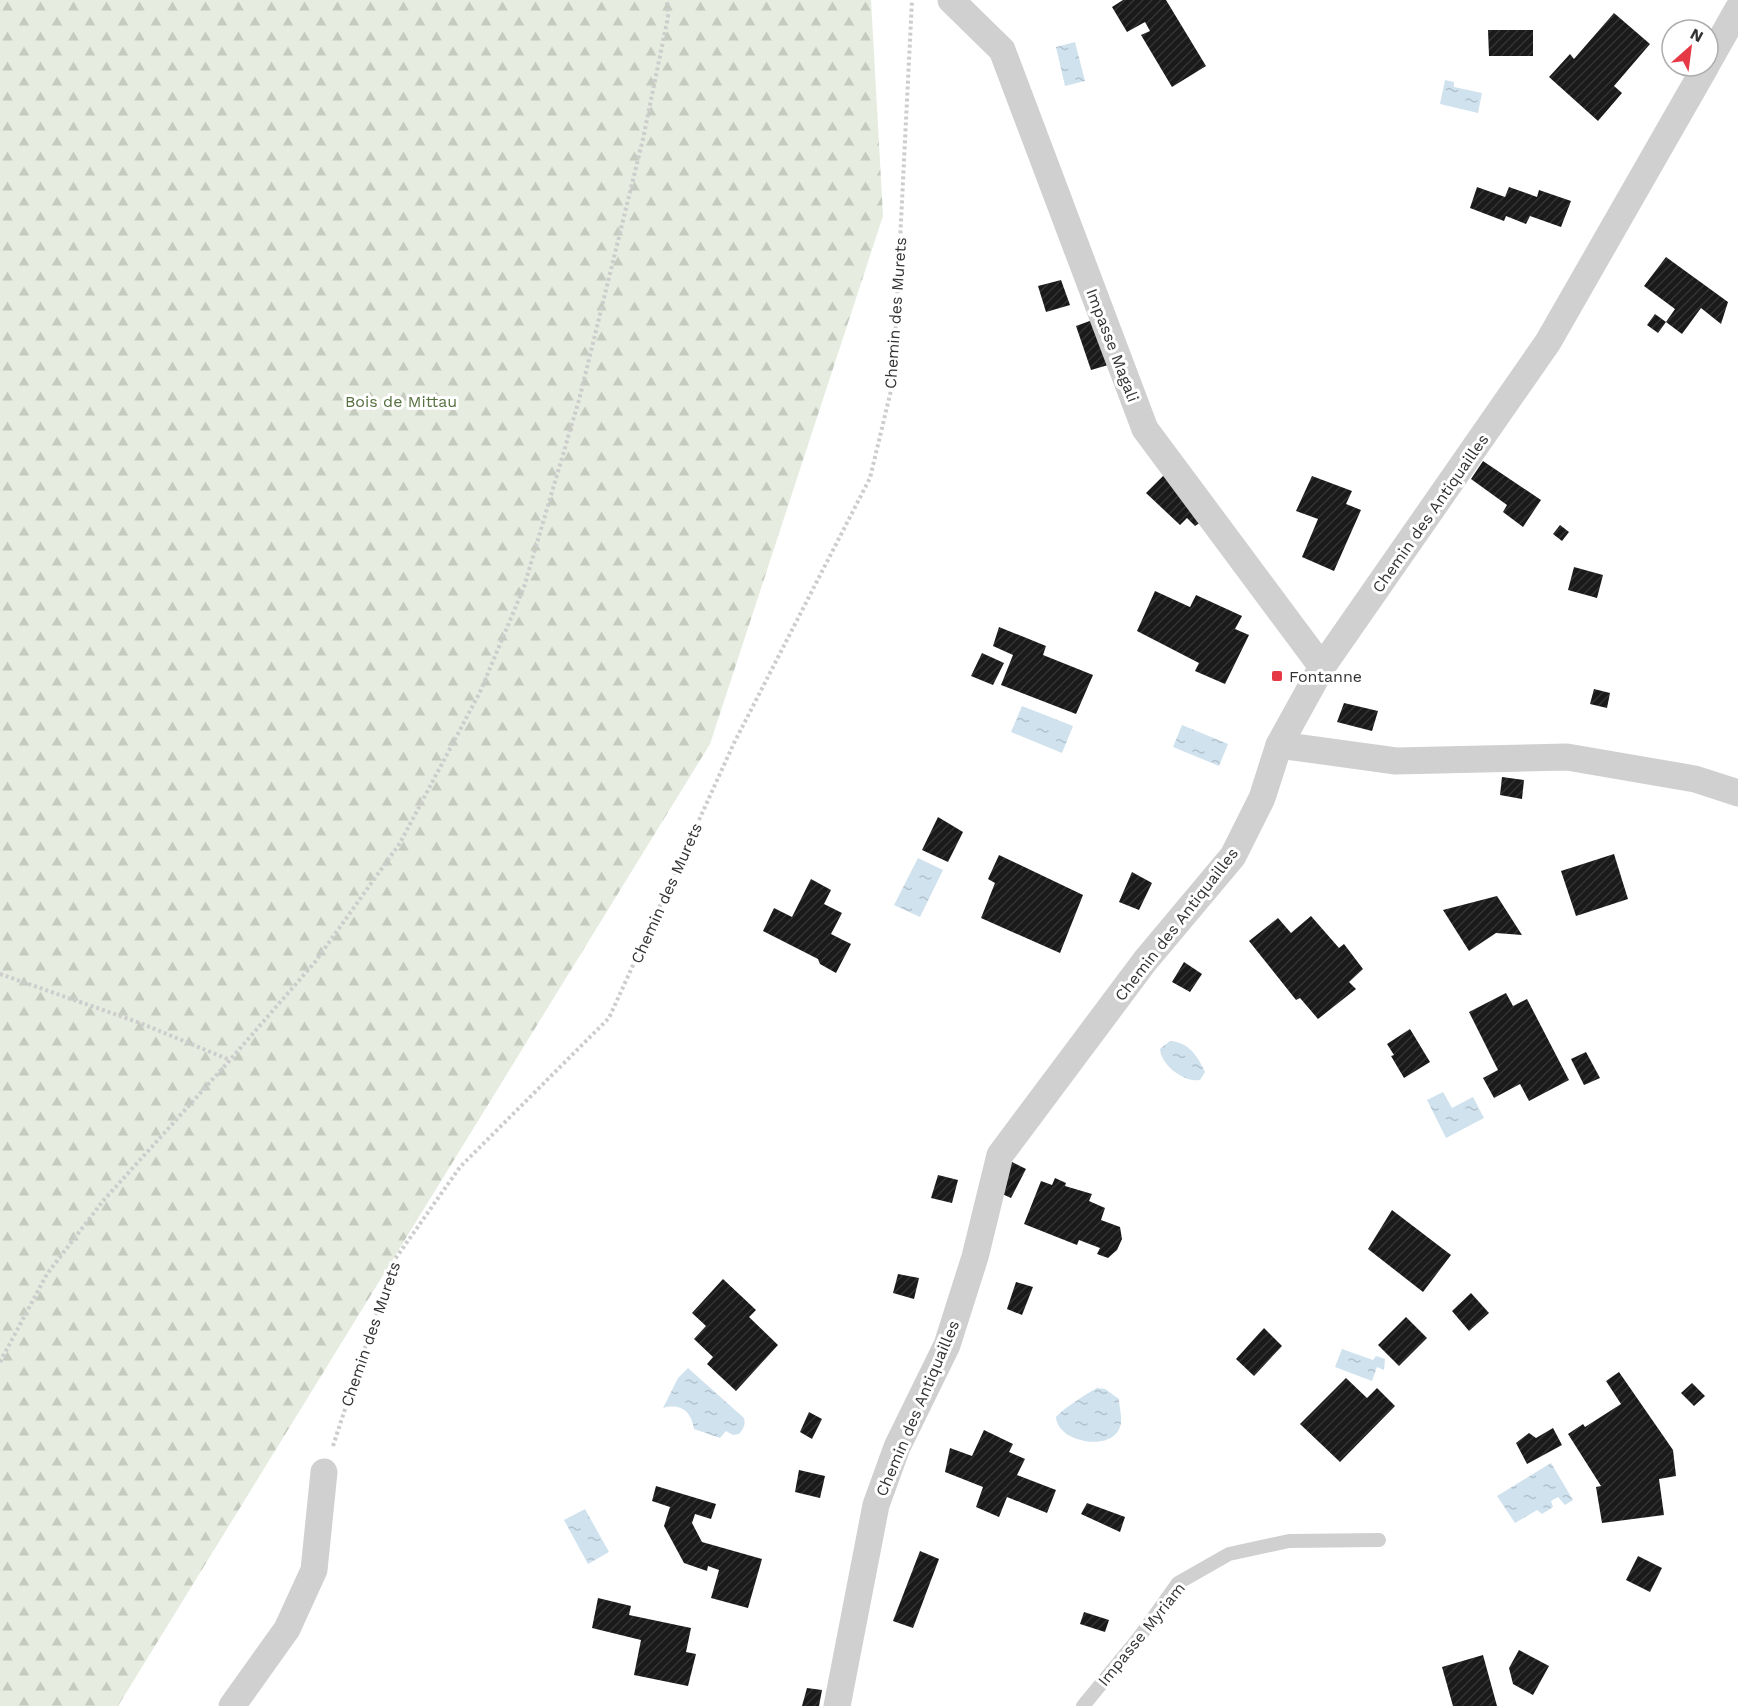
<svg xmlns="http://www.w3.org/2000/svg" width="1738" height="1706" font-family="'Work Sans',sans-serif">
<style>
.forest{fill:url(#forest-firs)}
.water{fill:url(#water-ripples)}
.building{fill:url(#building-hatch)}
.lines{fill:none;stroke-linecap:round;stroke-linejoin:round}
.path{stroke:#cdcdcd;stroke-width:4;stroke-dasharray:3 3;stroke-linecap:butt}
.service{stroke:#d0d0d0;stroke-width:14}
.minor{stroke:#d0d0d0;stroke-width:27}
.poi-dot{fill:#e63946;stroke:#fff;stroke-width:2}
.labels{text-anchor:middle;stroke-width:6;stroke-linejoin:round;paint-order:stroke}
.street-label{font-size:16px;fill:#333;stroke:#fff}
.park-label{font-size:16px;fill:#56703f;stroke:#fff}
.poi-label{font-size:16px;fill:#333;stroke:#fff;text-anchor:start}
</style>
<defs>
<pattern id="forest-firs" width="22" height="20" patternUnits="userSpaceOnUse" patternTransform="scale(1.5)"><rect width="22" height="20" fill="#e6ecdf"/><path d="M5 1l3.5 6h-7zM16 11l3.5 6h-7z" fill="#c6cbc0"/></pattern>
<pattern id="water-ripples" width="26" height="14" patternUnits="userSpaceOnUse" patternTransform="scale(1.5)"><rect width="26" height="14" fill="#cfe2ee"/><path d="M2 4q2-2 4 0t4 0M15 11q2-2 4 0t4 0" fill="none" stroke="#b2c2cd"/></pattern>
<pattern id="building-hatch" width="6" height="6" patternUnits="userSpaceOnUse" patternTransform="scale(1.5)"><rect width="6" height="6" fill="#1a1a1a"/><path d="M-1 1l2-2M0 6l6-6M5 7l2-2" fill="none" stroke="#333"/></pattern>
</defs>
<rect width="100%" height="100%" fill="#fff"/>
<path class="forest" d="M 0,0 L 871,0 L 883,216 L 710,744 L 118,1706 L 0,1706 Z"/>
<g class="water">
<path d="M 1075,42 L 1085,81 L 1065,86 L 1056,47 Z"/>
<path d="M 1445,80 L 1454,82 L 1454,87 L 1482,93 L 1478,113 L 1440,104 Z"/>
<path d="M 1022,706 L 1073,726 L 1062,753 L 1011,732 Z"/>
<path d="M 1182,725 L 1228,744 L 1219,766 L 1173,747 Z"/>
<path d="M 918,858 L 943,870 L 920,917 L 894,905 Z"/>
<path d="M 1170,1041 C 1189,1042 1198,1057 1205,1072 L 1200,1080 C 1184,1083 1161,1065 1160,1049 Z"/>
<path d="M 1443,1092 L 1452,1108 L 1473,1097 L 1484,1118 L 1446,1138 L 1427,1100 Z"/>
<path d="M 1342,1349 L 1373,1360 L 1376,1356 L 1385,1359 L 1384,1370 L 1377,1367 L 1372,1381 L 1335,1367 Z"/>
<path d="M 688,1368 L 744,1418 C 746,1425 743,1429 739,1434 L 733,1435 L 726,1431 L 720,1438 L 694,1429 C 691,1411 681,1403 663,1408 L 678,1378 Z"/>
<path d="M 1097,1388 L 1105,1389 L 1119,1399 C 1119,1406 1122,1416 1121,1423 C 1116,1454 1057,1443 1056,1417 C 1064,1408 1086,1394 1097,1388 Z"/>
<path d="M 1551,1463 L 1573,1500 L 1565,1505 L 1558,1497 L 1551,1501 L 1553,1507 L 1542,1514 L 1537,1510 L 1515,1523 L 1497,1496 Z"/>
<path d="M 585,1509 L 609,1552 L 588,1564 L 564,1520 Z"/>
</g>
<g class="building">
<path d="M 1123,0 L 1166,0 L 1206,66 L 1172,87 L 1141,35 L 1150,31 L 1145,22 L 1127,32 L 1112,7 Z"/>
<path d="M 1614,13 L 1650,44 L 1614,86 L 1622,93 L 1598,121 L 1549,77 L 1570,54 L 1574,59 Z"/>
<path d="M 1488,30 L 1533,30 L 1533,56 L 1489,56 Z"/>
<path d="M 1477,187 L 1505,197 L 1509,187 L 1537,197 L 1539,190 L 1571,201 L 1561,227 L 1530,216 L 1526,224 L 1506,216 L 1504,221 L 1470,208 Z"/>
<path d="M 1666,257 L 1728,302 L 1721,324 L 1701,308 L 1682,334 L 1666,322 L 1658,333 L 1647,325 L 1655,314 L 1666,322 L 1675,309 L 1644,286 Z"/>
<path d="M 1061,280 L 1070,305 L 1046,312 L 1038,286 Z"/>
<path d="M 1098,318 L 1115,363 L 1091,370 L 1076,326 Z"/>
<path d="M 1483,461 L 1541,500 L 1523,527 L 1503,512 L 1507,505 L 1471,479 Z"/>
<path d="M 1167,472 L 1201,522 L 1195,526 L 1187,518 L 1180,525 L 1146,493 Z"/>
<path d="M 1312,476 L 1352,491 L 1346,504 L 1361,510 L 1334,571 L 1302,557 L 1318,519 L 1296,511 Z"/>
<path d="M 1560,525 L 1569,532 L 1562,541 L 1553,534 Z"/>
<path d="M 1574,567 L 1603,575 L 1597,598 L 1568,590 Z"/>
<path d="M 1155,591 L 1190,607 L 1196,595 L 1242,616 L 1235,629 L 1249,635 L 1225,684 L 1195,671 L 1199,663 L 1137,631 Z"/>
<path d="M 999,627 L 1046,646 L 1043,655 L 1093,675 L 1076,714 L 1001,685 L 1013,655 L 993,646 Z"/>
<path d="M 982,653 L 1004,663 L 993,685 L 971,676 Z"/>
<path d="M 1594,689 L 1610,693 L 1607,708 L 1590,704 Z"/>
<path d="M 1344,703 L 1378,711 L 1372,731 L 1337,722 Z"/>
<path d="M 1502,777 L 1524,780 L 1522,799 L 1500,795 Z"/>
<path d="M 938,817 L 963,832 L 948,862 L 922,850 Z"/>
<path d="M 1614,854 L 1628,899 L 1576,916 L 1561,871 Z"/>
<path d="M 999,855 L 1083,895 L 1060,953 L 981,918 L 995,883 L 988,879 Z"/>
<path d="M 1132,872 L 1152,883 L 1139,910 L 1119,902 Z"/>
<path d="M 811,879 L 831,890 L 824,904 L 842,913 L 831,934 L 851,944 L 836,973 L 820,964 L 818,959 L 763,931 L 774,908 L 792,917 Z"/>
<path d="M 1497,896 L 1522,935 L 1496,933 L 1469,951 L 1443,910 Z"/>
<path d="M 1311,916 L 1339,948 L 1344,944 L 1363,969 L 1349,982 L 1356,989 L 1318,1019 L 1300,998 L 1296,1000 L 1249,941 L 1278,918 L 1291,933 Z"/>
<path d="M 1184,962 L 1202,974 L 1190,992 L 1172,982 Z"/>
<path d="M 1506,993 L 1513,1006 L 1527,999 L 1569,1080 L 1529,1101 L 1520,1084 L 1494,1098 L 1483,1078 L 1498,1070 L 1469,1012 Z"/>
<path d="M 1410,1029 L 1430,1062 L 1404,1078 L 1391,1056 L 1394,1055 L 1387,1044 Z"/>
<path d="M 1586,1052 L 1600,1078 L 1584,1085 L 1571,1059 Z"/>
<path d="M 1012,1162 L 1026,1169 L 1011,1198 L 1000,1193 Z"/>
<path d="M 938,1175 L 958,1180 L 952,1203 L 931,1198 Z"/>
<path d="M 1055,1178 L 1066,1183 L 1065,1186 L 1092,1194 L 1089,1201 L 1105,1208 L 1101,1220 L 1120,1227 L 1122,1239 L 1117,1250 L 1108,1258 L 1097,1254 L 1100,1248 L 1079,1240 L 1077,1245 L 1024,1224 L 1041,1181 L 1052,1185 Z"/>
<path d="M 1392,1210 L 1451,1255 L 1423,1292 L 1368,1249 Z"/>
<path d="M 898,1274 L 919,1278 L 914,1299 L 893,1293 Z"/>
<path d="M 723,1279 L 756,1310 L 749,1317 L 778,1345 L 736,1391 L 707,1364 L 713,1357 L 694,1339 L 706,1326 L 692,1313 Z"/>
<path d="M 1016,1282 L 1033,1287 L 1022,1315 L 1007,1309 Z"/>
<path d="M 1471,1293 L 1489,1313 L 1469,1331 L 1452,1311 Z"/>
<path d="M 1406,1317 L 1427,1338 L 1399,1366 L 1378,1345 Z"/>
<path d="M 1264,1328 L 1282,1346 L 1254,1376 L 1236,1359 Z"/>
<path d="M 1619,1372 L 1673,1450 L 1676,1476 L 1659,1479 L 1664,1515 L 1602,1523 L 1596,1487 L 1601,1486 L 1568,1434 L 1583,1424 L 1585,1427 L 1621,1404 L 1606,1381 Z"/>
<path d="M 1346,1378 L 1367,1398 L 1377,1388 L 1395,1406 L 1340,1462 L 1300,1424 Z"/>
<path d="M 1692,1383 L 1705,1396 L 1694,1406 L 1681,1393 Z"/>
<path d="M 809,1412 L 822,1419 L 812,1439 L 800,1432 Z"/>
<path d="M 1553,1428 L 1562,1445 L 1527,1464 L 1516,1443 L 1529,1433 L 1536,1438 Z"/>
<path d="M 984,1430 L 1013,1444 L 1009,1452 L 1025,1459 L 1017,1475 L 1056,1490 L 1047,1513 L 1007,1497 L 999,1517 L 976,1507 L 983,1487 L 945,1472 L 950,1448 L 972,1456 Z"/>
<path d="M 799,1470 L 825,1476 L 820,1498 L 795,1492 Z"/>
<path d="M 656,1486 L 716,1504 L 711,1519 L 695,1514 L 692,1523 L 702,1542 L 762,1559 L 748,1608 L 711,1598 L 719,1570 L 708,1566 L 707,1571 L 684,1563 L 664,1526 L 670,1507 L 652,1501 Z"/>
<path d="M 1087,1503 L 1125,1517 L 1120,1532 L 1081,1514 Z"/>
<path d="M 920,1551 L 939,1559 L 913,1628 L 893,1621 Z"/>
<path d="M 1638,1556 L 1662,1568 L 1650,1592 L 1626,1580 Z"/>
<path d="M 598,1598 L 631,1606 L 629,1615 L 691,1628 L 686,1652 L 696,1654 L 688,1686 L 634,1675 L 641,1640 L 592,1628 Z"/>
<path d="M 1084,1612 L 1109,1620 L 1105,1632 L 1080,1624 Z"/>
<path d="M 1519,1650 L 1549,1666 L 1533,1695 L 1513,1684 L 1509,1668 Z"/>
<path d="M 1483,1655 L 1497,1706 L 1453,1706 L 1442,1667 Z"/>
<path d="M 807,1688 L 822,1690 L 819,1706 L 802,1706 Z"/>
</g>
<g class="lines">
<g class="path">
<path d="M 0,974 L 140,1023 L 230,1060"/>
<path d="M 0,1362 L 47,1274 L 103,1201 L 230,1060 L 315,962 L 400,843 L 480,692 L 524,587 L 579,400 L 643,139 L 668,17 L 667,0"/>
<path d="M 333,1446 L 393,1262 L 460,1167 L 609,1018 L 734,743 L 870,478 L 893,382 L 912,0"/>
</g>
<path class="service" d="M 1083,1706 L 1138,1639 L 1178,1583 L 1229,1554 L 1289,1541 L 1379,1540"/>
<g class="minor">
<path d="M 951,0 L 1002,50 L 1145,429 L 1322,667"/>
<path d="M 1708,62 L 1738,9"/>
<path d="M 1279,745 L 1396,761 L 1567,757 L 1695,779 L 1738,793"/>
<path d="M 232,1706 L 287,1629 L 314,1570 L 324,1472"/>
<path d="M 837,1706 L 876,1505 L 897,1447 L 947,1345 L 975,1257 L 1000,1155 L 1145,961 L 1233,856 L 1262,798 L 1279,745 L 1322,667 L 1548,342 L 1706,66"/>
</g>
</g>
<rect class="poi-dot" x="1271" y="670" width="12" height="12" rx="3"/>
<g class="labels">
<g class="street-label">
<text transform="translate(895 313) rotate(-86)" y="6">Chemin des Murets</text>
<text transform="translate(1113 345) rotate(69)" y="6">Impasse Magali</text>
<text transform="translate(1430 513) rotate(-55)" y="6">Chemin des Antiquailles</text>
<text transform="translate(666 893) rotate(-66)" y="6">Chemin des Murets</text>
<text transform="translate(1176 924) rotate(-52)" y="6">Chemin des Antiquailles</text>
<text transform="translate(370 1334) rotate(-71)" y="6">Chemin des Murets</text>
<text transform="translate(917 1408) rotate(-67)" y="6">Chemin des Antiquailles</text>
<text transform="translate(1141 1634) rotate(-51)" y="6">Impasse Myriam</text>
</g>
<g class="park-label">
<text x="401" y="407">Bois de Mittau</text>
</g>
<g class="poi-label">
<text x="1289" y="682">Fontanne</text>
</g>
</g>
<g transform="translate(1690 48) rotate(28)"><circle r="28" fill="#ffffff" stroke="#adadad" stroke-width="1.5"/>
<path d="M0-4.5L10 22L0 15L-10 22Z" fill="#e63946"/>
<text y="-9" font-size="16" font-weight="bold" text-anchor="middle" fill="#333333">N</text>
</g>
</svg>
